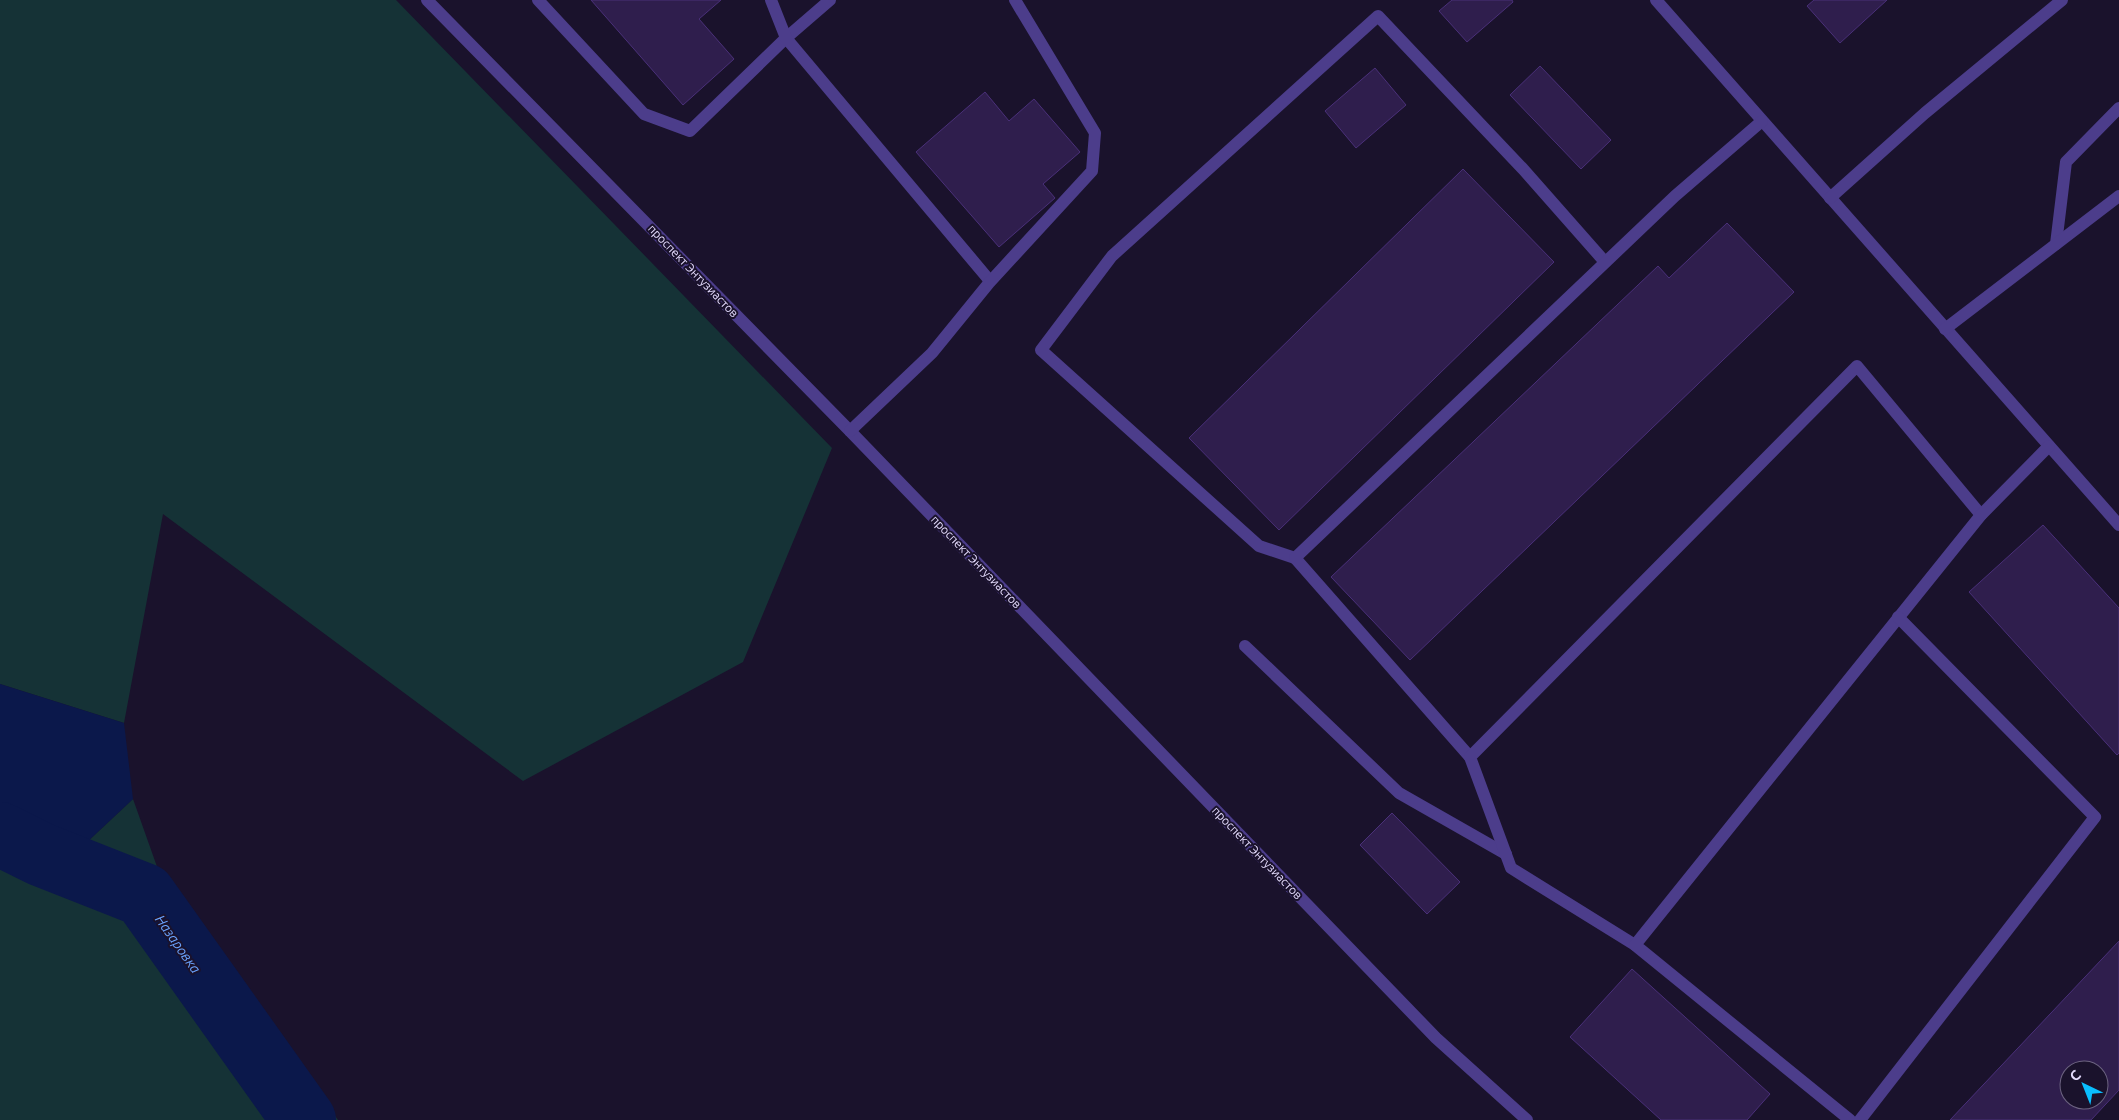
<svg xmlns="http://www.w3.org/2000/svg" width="2119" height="1120" font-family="Ubuntu,sans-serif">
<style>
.green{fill:#153236}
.water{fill:#0b184b}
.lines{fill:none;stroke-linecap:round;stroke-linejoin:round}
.river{stroke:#0b184b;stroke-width:64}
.building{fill:#2f1e4d;stroke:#4a3079;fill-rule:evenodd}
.minor{stroke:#4c3d8b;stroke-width:12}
.labels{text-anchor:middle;stroke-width:4;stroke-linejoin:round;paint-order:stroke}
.street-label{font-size:12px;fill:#e6ddff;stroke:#1a122c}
.water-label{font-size:14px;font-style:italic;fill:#6ba3fe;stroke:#1a122c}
</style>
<rect width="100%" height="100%" fill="#1a122c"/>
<g class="green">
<path d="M 0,0 L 396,0 L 832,448 L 743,662 L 523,781 L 163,514 L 124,723 L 0,684 Z"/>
<path d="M 133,799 L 161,878 L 259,1005 L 338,1120 L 0,1120 L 0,862 L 69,859 Z"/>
</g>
<path class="water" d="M 0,684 L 124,723 L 133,799 L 69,859 L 0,862 Z"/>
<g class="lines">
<path class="river" d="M 0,834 L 40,854 L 144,895 L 304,1120"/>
</g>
<g class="building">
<path d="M 591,0 L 721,0 L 699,19 L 734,59 L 683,105 Z"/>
<path d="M 1452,0 L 1512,0 L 1513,2 L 1467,42 L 1439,11 Z"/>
<path d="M 1814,0 L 1887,0 L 1840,43 L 1807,6 Z"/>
<path d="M 1540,66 L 1611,140 L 1581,169 L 1510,95 Z"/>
<path d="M 1375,68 L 1406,105 L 1356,148 L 1325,111 Z"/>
<path d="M 985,92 L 1009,121 L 1034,99 L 1080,152 L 1043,184 L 1055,198 L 999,247 L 916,152 Z"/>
<path d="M 1463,169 L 1554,262 L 1279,530 L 1189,438 Z"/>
<path d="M 1727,223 L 1794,292 L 1410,660 L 1331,577 L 1658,266 L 1669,278 Z"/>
<path d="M 2043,525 L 2119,608 L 2119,753 L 2117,755 L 1969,592 Z"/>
<path d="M 1392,813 L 1460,882 L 1427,914 L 1360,845 Z"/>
<path d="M 2119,941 L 2119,1090 L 2091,1120 L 1950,1120 ZM 2069,1070 L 2099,1070 L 2099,1100 L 2069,1100 Z"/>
<path d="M 1632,969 L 1770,1094 L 1747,1120 L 1661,1120 L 1570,1037 Z"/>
</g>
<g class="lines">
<g class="minor">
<path d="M 427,0 L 850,431 L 1436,1038 L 1527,1120"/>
<path d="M 538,0 L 644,114 L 690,131 L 786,38 L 830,0"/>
<path d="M 771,0 L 786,38 L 990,281"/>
<path d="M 1656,0 L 2119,525"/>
<path d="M 1830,198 L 1925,113 L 2062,0"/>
<path d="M 2056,244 L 2066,162 L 2119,108"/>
<path d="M 1945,329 L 2119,196"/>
<path d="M 850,431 L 932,353 L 989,283 L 1092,171 L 1095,133 L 1015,0"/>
<path d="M 1295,558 L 1259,546 L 1041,350 L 1112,256 L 1378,16 L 1523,169 L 1605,262"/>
<path d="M 1245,646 L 1399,793 L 1506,854"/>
<path d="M 1470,757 L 1295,558 L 1675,196 L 1762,121"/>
<path d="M 1635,945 L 1511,868 L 1470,757 L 1857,366 L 1981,515"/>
<path d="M 1850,1120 L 1635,945 L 1981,515 L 2049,446"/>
<path d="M 1860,1120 L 2095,817 L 1898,617"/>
</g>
</g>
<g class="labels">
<g class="street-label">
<text transform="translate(693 271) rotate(46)" y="4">проспект Энтузиастов</text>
<text transform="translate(976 562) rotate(46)" y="4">проспект Энтузиастов</text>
<text transform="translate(1257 853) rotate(46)" y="4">проспект Энтузиастов</text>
</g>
<g class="water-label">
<text transform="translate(178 944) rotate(55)" y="5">Назаровка</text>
</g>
</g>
<g transform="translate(2084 1085) rotate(317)"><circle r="24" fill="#1a122c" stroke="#6c6380"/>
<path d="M0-4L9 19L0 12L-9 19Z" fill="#0abefe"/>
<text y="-8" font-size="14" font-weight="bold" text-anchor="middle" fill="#e6ddff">С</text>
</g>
</svg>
